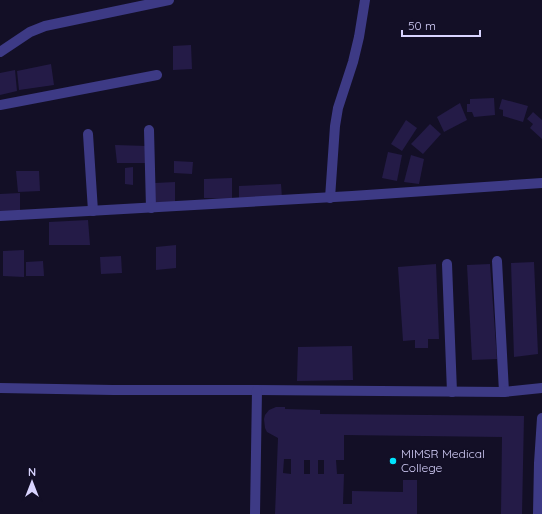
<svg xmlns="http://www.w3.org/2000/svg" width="542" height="514" font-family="Quicksand,sans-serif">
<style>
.building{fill:#241b47;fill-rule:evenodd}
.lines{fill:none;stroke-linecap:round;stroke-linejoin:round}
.minor{stroke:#3d3a85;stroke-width:10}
.poi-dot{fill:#00e5ff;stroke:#130f26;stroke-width:1.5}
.labels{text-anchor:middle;stroke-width:3;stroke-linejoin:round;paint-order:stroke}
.poi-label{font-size:12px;fill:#d9d4ff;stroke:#130f26;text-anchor:start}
</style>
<rect width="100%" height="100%" fill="#130f26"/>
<g class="building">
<path d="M 191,45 L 192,69 L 173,70 L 173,46 Z"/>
<path d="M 51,64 L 54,85 L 19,90 L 17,71 Z"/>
<path d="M 15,70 L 17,91 L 0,95 L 0,73 Z"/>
<path d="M 494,98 L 495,115 L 474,117 L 472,112 L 467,112 L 467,104 L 470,104 L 470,99 Z"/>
<path d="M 502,99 L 528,106 L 523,122 L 503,116 L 503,110 L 499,109 Z"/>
<path d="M 460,103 L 467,120 L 444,132 L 437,117 Z"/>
<path d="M 533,112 L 542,120 L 542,139 L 530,128 L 533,124 L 527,119 Z"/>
<path d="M 406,120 L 417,128 L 402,151 L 391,144 Z"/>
<path d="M 430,124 L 441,134 L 423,154 L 411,144 Z"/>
<path d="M 115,145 L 147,146 L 147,163 L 117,163 Z"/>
<path d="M 388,152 L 402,155 L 397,181 L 382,178 Z"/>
<path d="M 411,155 L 424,159 L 419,184 L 404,182 Z"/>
<path d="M 174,161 L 193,162 L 192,174 L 174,173 Z"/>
<path d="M 133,167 L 133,185 L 125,184 L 125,168 Z"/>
<path d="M 16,171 L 39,171 L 40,191 L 18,192 Z"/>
<path d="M 232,178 L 232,199 L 204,198 L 204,179 Z"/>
<path d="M 175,182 L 175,204 L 155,205 L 155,183 Z"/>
<path d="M 281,184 L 282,198 L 239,200 L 239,186 Z"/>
<path d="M 20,193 L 20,212 L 0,214 L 0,194 Z"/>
<path d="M 88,220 L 90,245 L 49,245 L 49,222 Z"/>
<path d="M 176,245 L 176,268 L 156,270 L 156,247 Z"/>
<path d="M 24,250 L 24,277 L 3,276 L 3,251 Z"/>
<path d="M 121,256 L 122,273 L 101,274 L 100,257 Z"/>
<path d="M 43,261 L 44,276 L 26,276 L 26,262 Z"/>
<path d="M 534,262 L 538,354 L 514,357 L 511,263 Z"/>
<path d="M 436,264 L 439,339 L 428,339 L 428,348 L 415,348 L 415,340 L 403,341 L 398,267 Z"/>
<path d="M 490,264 L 497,359 L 472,360 L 467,265 Z"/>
<path d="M 352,346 L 353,380 L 297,381 L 298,347 Z"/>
<path d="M 276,407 L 285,407 L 285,409 L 320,410 L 320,414 L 524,416 L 522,514 L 501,514 L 502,437 L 344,435 L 344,460 L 336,460 L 337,474 L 344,474 L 343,504 L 352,504 L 352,491 L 403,492 L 403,480 L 417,480 L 417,514 L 275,514 L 278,438 L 267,432 L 265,428 L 264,419 L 265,415 L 269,410 ZM 284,459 L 291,459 L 291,474 L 283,473 ZM 304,460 L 310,460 L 310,474 L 304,474 ZM 318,460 L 324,460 L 324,474 L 318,474 Z"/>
</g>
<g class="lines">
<g class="minor">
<path d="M 0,52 L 30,32 L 45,26 L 169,0"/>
<path d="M 0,105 L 157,75"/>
<path d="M 149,130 L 151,208"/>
<path d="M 88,134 L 93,211"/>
<path d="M 330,198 L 335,126 L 338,108 L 353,62 L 359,37 L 365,0"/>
<path d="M 0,216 L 352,196 L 542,183"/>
<path d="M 497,261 L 504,392"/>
<path d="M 447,264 L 452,392"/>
<path d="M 0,388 L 113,390 L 257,390 L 504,392 L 542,388"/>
<path d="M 255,514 L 257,390"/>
<path d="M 538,514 L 539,463 L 542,418"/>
</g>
</g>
<circle class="poi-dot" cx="393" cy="461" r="4"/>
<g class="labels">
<g class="poi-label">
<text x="401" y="458">MIMSR Medical<tspan x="401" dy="14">College</tspan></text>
</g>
</g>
<g transform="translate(32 482)" stroke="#130f26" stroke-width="3" paint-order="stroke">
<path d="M0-3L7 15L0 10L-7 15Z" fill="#d9d4ff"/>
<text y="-6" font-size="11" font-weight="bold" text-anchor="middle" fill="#d9d4ff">N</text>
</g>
<path d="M402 30v6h78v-6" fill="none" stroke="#d9d4ff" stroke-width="2"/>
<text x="408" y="30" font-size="12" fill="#d9d4ff" stroke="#130f26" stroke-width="3" paint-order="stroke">50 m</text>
</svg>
